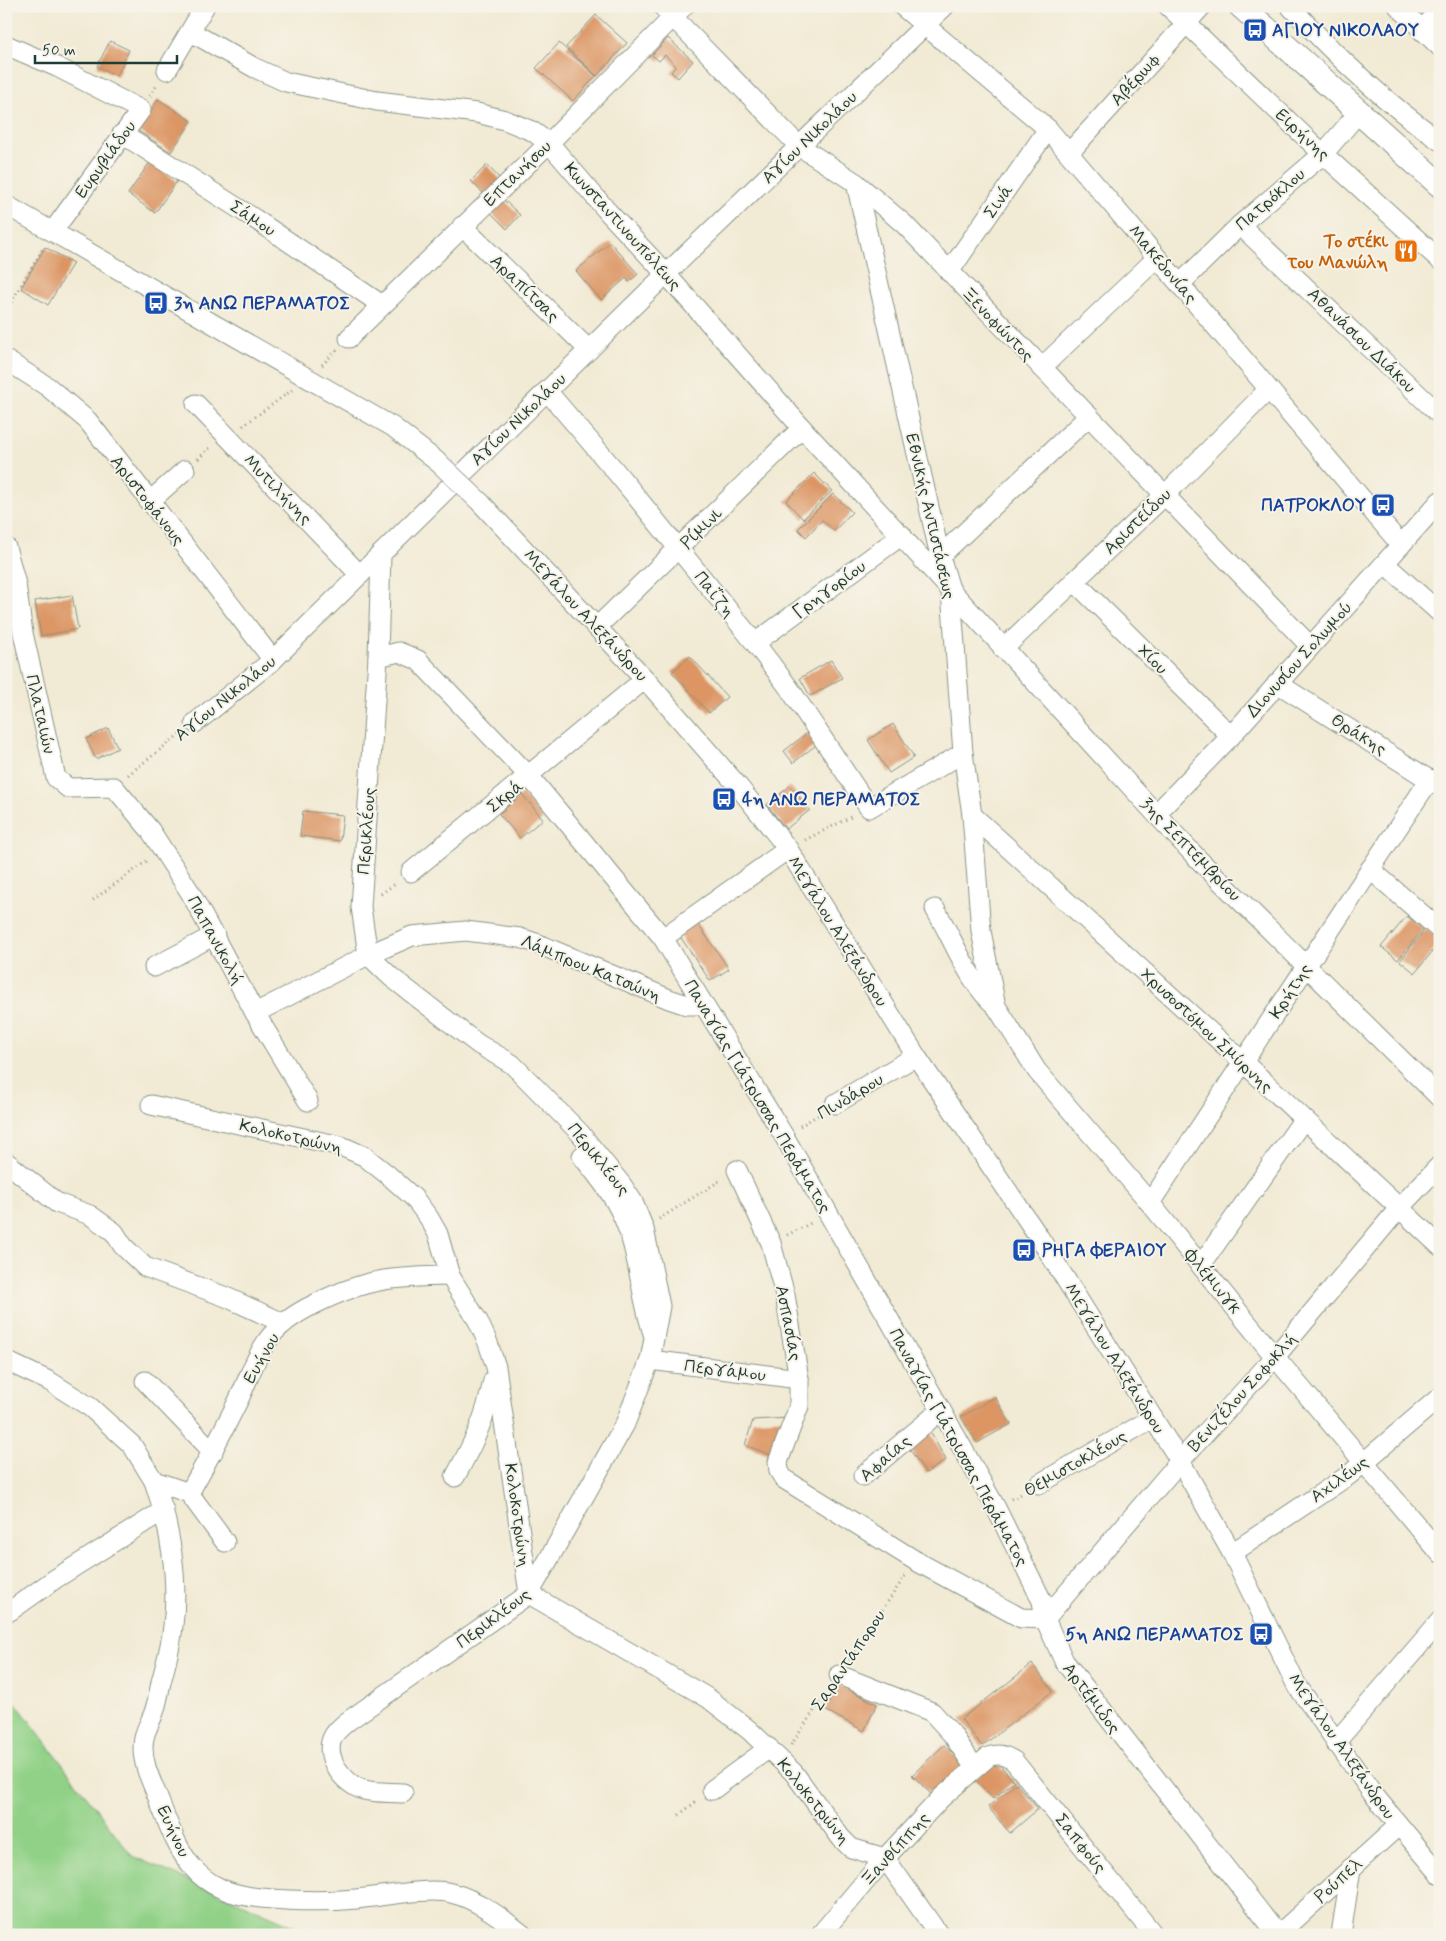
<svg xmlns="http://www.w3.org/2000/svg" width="1446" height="1941" font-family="Mynerve,sans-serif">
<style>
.green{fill:#91d187;stroke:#58875e}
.building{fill:#dc9563}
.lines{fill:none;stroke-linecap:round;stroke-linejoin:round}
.minor-casing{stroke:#889484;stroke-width:21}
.major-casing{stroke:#889484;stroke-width:26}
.path{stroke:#889484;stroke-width:3;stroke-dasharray:1 4;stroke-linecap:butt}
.minor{stroke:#fff;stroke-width:19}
.major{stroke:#fff;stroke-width:24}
.minor-bridge-casing{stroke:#889484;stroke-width:21;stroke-linecap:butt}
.minor-bridge{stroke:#fff;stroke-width:19}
.labels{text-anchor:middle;stroke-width:4;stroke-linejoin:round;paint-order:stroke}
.transit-label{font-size:18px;font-weight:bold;fill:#164399;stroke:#f7f3e8;text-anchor:start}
.street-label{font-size:18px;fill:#1f3d34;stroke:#f7f3e8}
.food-label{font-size:18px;font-weight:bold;fill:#c56008;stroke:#f7f3e8;text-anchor:end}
</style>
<rect width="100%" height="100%" fill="#f7f3e8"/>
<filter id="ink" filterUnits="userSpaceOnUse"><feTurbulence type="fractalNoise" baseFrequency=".02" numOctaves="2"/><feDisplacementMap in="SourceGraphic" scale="10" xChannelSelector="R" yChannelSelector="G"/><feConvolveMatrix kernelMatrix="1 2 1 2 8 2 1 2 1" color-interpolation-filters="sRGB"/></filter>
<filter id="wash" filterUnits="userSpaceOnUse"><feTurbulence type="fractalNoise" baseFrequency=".0096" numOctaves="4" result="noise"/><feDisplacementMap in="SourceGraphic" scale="20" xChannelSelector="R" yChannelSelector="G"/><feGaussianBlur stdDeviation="1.12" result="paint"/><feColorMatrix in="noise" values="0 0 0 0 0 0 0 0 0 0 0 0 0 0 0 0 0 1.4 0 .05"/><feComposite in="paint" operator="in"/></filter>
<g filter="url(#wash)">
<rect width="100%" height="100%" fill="#f1ead4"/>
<path class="green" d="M 6,1690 L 132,1856 L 315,1935 L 6,1935 Z"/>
<g id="blocks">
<g class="building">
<path d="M 596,15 L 627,43 L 597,76 L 566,47 Z"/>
<path d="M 668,38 L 693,61 L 678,78 L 671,72 L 676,66 L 665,55 L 659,61 L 652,55 Z"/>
<path d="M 110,41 L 129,50 L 117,76 L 97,66 Z"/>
<path d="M 559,43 L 596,76 L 573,101 L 536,68 Z"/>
<path d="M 158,99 L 192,121 L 171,152 L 138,131 Z"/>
<path d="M 150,162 L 177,181 L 155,213 L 128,194 Z"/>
<path d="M 487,165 L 501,180 L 485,195 L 471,181 Z"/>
<path d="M 504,200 L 520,215 L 507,229 L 491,213 Z"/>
<path d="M 610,242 L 638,274 L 629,282 L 626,278 L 601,300 L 576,271 Z"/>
<path d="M 45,247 L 73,263 L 48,305 L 21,288 Z"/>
<path d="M 814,473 L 832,491 L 803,519 L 786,501 Z"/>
<path d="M 833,494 L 852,512 L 834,531 L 822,520 L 806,537 L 798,529 Z"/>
<path d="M 72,595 L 78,629 L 41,636 L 35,601 Z"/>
<path d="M 690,656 L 727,697 L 709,713 L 672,672 Z"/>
<path d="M 831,660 L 842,678 L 810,696 L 800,678 Z"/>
<path d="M 893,724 L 914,757 L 889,773 L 868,740 Z"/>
<path d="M 108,728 L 118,748 L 96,759 L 86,739 Z"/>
<path d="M 807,733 L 816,745 L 793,763 L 784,751 Z"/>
<path d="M 790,786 L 810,810 L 786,829 L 767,805 Z"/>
<path d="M 522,794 L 543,819 L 520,838 L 499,814 Z"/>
<path d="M 303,811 L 343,815 L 340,841 L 300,836 Z"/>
<path d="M 1407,916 L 1423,929 L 1398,960 L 1381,947 Z"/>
<path d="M 695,920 L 729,969 L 710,981 L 677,932 Z"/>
<path d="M 1426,928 L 1440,939 L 1440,942 L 1415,973 L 1400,961 Z"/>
<path d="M 995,1397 L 1011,1424 L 977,1443 L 961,1417 Z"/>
<path d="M 789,1418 L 771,1455 L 745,1445 L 753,1420 Z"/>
<path d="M 928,1428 L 946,1460 L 926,1473 L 906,1444 Z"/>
<path d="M 1032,1664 L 1053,1691 L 982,1746 L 961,1719 Z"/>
<path d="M 839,1685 L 877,1704 L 864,1731 L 825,1710 Z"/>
<path d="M 944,1745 L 966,1767 L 934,1797 L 912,1775 Z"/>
<path d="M 995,1760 L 1014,1781 L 993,1799 L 975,1779 Z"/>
<path d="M 1016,1783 L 1038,1809 L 1010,1833 L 988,1807 Z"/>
</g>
</g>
</g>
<g filter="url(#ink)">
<use href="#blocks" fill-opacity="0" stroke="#889484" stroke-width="1"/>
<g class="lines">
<g class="minor-casing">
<g id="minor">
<path d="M 662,6 L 799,146 L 856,183 L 904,224 L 1310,646"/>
<path d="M 902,6 L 1048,129 L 1401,545"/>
<path d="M 1168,6 L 1323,154 L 1440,260"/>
<path d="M 1290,6 C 1335,56 1385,102 1440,141"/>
<path d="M 1398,6 L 1440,47"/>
<path d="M 1422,31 L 1440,9"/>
<path d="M 191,32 L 255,68 L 286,82 L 377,101 L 477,113 L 505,120 L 532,131 L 549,143 L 608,212 L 666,274 L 802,428 L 1156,814 L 1197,858 L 1440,1098"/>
<path d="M 6,45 L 57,67 L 141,110 L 53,231"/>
<path d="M 167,70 L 205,6"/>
<path d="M 122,134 L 255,219 L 382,305"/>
<path d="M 1069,153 L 1202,6"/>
<path d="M 856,183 L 940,556 L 951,592 L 963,753 L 972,815 L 981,931 L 996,1006 L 1037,1071 L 1150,1203 L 1275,1357 L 1440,1553"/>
<path d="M 6,205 L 393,427 L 439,463"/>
<path d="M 1240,225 L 1440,415"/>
<path d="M 462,226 L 589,350"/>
<path d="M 949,272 L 1048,129"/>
<path d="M 1180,284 L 1240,225 L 1323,154 L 1359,112"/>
<path d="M 349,338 L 549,143 L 684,6"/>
<path d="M 6,360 L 48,387 L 88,421 L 273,660"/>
<path d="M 1041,368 L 1157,258"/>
<path d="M 547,391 L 617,473 L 755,643 L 789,688 L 869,808 L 963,753"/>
<path d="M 196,404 L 360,575"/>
<path d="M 149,502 L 185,470"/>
<path d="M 480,502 L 645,679 L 738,786 L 788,849 L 916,1056 L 1039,1237 L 1180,1461 L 1232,1553 L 1296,1684 L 1373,1794 L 1440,1874"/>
<path d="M 6,547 L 16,584 L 23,633 L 56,778 L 68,788 L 114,787 L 150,830 L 190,892 L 255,1013 L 308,1101"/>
<path d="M 381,554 L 378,657 L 361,907 L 368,955 L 391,977 L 448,1021 L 478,1044 L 512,1064 L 580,1133 L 622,1185 L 633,1202 L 644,1229 L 660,1306 L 650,1360 L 625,1424 L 529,1594 L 348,1721 C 343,1725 337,1730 334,1735 C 321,1755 344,1785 364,1790 C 375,1793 391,1792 403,1793"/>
<path d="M 940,556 L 1089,416"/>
<path d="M 1385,564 L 1440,613"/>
<path d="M 1074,581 L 1231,736"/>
<path d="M 598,626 L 802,428"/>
<path d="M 755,643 L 902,535"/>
<path d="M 1003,649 L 1166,494 L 1268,390"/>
<path d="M 378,657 L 399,652 L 418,660 L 529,776 L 663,938 L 784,1136 L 941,1410 L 996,1508 L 1042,1601 L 1045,1619 L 1064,1661 L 1278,1935"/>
<path d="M 1277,683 L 1439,786"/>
<path d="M 195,723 L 273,660 L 666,274 L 945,6"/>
<path d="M 1156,814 L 1231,736 L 1440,501"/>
<path d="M 972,815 L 1243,1062 L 1440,1246"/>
<path d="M 1370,869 L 1440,930"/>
<path d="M 411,872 L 645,679"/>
<path d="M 935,909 C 953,938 969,984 995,1005"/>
<path d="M 663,938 L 788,849"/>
<path d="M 154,967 L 215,935"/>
<path d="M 255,1013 L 368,955 L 412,936 L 466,931 L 520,938 L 536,943 L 669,999 L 687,1005 L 703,1005"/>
<path d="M 835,1104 L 916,1056"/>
<path d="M 151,1105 L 341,1146 L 364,1156 L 388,1175 L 414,1198 L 429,1218 L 438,1234 L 450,1276 L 478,1321 L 488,1343 L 496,1367 L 529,1594 L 708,1698 L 749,1730 L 794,1773 L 841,1838 L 851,1848 L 885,1858 L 939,1935"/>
<path d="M 582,1156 C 597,1175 613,1194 623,1217 C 640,1254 640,1298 654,1336"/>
<path d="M 6,1162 L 57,1203 L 90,1215 L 114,1232 L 123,1246 L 145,1267 L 226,1297 L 283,1323"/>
<path d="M 737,1170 L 771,1243 L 785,1295 L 799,1379 L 799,1406 L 778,1462 L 779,1471 L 784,1479 L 916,1561 L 1021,1618 L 1045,1619"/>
<path d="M 1150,1203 L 1430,779"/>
<path d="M 1201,1265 L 1303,1120"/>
<path d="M 650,1360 L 799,1379"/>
<path d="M 6,1361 L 49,1381 L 90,1407 L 132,1445 L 154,1481 L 189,1493 C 207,1462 223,1431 239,1399 C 248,1380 255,1358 267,1341 C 279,1324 296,1313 315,1304 C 367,1278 393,1277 450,1276"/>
<path d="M 145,1381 L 213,1452"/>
<path d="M 863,1476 L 941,1410"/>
<path d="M 455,1477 C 474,1442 485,1420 493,1381"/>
<path d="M 154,1481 C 170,1526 179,1578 173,1626 C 171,1645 166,1664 161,1682 C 159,1693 157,1705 153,1715 C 148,1727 143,1734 143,1748 C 143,1766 152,1782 158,1798 C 180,1855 193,1892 261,1898 C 292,1901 325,1902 356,1899 C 381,1897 428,1887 451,1893 C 477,1899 502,1918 523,1935"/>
<path d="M 1039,1484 L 1153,1418"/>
<path d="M 189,1493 L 225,1542"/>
<path d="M 1232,1553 L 1349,1475 L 1440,1397"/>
<path d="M 10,1611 L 55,1579 L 164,1510"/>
<path d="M 1045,1619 L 1180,1461 L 1275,1357 L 1400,1207 L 1440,1165"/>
<path d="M 839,1675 L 932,1712 L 952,1734 L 975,1768"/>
<path d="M 1335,1743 L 1440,1621"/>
<path d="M 712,1790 L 769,1748"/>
<path d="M 820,1935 L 885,1858 L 941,1798 L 988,1757 C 999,1753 1004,1755 1014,1761 L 1154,1935"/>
<path d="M 1278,1935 L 1398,1826"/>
<path d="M 1341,1935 L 1351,1868"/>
</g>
</g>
<g class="major-casing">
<path id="major" d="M 1241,6 L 1440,185"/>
</g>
<g class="path">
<path d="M 150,96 L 157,85"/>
<path d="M 6,311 L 44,247"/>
<path d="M 322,365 L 337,350"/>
<path d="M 243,426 L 292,390"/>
<path d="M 198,459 L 212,446"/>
<path d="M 128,775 L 180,734"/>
<path d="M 805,840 L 853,816"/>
<path d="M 381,894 L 396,883"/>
<path d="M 93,900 L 147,861"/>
<path d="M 800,1126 L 820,1114"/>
<path d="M 659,1219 L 721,1180"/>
<path d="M 787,1235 L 813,1222"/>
<path d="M 1011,1499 L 1023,1493"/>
<path d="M 849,1660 L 905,1576"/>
<path d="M 791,1745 L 828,1690"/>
<path d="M 679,1815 L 698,1800"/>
</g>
<use href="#minor" class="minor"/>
<use href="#major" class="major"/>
<g class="minor-bridge-casing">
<path id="minor-bridge" d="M 439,463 L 480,502"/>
</g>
<use href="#minor-bridge" class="minor-bridge"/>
</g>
</g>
<defs>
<g id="bus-square" transform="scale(1.25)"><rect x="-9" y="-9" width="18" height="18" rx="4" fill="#1a4fb4" stroke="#f7f3e8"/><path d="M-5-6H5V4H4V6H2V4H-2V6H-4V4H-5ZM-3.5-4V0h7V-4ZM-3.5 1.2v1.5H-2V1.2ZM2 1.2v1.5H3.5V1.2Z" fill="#fff"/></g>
<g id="restaurant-square" transform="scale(1.25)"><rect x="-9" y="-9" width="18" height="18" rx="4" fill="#e8710a" stroke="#f7f3e8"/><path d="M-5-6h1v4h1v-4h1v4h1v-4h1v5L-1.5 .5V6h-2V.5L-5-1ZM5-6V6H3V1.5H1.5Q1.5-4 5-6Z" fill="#fff"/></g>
</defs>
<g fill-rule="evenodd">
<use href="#bus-square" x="1255" y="30"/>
<use href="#restaurant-square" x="1406" y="251"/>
<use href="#bus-square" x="156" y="303"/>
<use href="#bus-square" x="1383" y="505"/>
<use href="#bus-square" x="724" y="799"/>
<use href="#bus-square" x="1024" y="1250"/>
<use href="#bus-square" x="1261" y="1634"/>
</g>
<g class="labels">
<g class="transit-label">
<text x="1272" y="36">ΑΓΙΟΥ ΝΙΚΟΛΑΟΥ</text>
<text x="174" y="309">3η ΑΝΩ ΠΕΡΑΜΑΤΟΣ</text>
<text x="1366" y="511" text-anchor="end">ΠΑΤΡΟΚΛΟΥ</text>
<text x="742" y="805">4η ΑΝΩ ΠΕΡΑΜΑΤΟΣ</text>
<text x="1042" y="1256">ΡΗΓΑ ΦΕΡΑΙΟΥ</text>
<text x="1244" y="1640" text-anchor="end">5η ΑΝΩ ΠΕΡΑΜΑΤΟΣ</text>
</g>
<g class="street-label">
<text transform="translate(1135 79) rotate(-48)" y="6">Αβέρωφ</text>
<text transform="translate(1303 134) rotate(43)" y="6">Ειρήνης</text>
<text transform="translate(809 137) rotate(-44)" y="6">Αγίου Νικολάου</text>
<text transform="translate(105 159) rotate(-54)" y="6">Ευρυβιάδου</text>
<text transform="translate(517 173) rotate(-44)" y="6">Επτανήσου</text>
<text transform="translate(1270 199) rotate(-41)" y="6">Πατρόκλου</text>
<text transform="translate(998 201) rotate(-55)" y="6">Σινά</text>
<text transform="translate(253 218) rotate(33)" y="6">Σάμου</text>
<text transform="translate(623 226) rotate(48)" y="6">Κωνσταντινουπόλεως</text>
<text transform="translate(1163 264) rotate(50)" y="6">Μακεδονίας</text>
<text transform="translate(525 288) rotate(44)" y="6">Αραπίτσας</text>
<text transform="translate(998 324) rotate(46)" y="6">Ξενοφώντος</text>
<text transform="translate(1362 340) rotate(44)" y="6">Αθανάσιου Διάκου</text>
<text transform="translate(518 419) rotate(-44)" y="6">Αγίου Νικολάου</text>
<text transform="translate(278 489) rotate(46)" y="6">Μυτιλήνης</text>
<text transform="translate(148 500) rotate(52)" y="6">Αριστοφάνους</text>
<text transform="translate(931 516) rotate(77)" y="6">Εθνικής Αντιστάσεως</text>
<text transform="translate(1137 521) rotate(-44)" y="6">Αριστείδου</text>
<text transform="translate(701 528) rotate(-45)" y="6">Ρίμινι</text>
<text transform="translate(829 589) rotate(-36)" y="6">Γρηγορίου</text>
<text transform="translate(715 594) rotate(51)" y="6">Παΐζη</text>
<text transform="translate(586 615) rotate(47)" y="6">Μεγάλου Αλεξάνδρου</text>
<text transform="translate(1153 659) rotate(45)" y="6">Χίου</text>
<text transform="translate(1299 659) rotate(-48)" y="6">Διονυσίου Σολωμού</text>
<text transform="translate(225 698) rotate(-39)" y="6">Αγίου Νικολάου</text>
<text transform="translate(41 714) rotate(77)" y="6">Πλαταιών</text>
<text transform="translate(1359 734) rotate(32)" y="6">Θράκης</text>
<text transform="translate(505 796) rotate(-39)" y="6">Σκρά</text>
<text transform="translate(366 831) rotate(-86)" y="6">Περικλέους</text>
<text transform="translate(1191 849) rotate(46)" y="6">3ης Σεπτεμβρίου</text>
<text transform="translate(838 931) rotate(58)" y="6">Μεγάλου Αλεξάνδρου</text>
<text transform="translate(216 940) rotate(61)" y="6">Παπανικολή</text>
<text transform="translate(591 968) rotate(22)" y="6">Λάμπρου Κατσώνη</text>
<text transform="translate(1290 991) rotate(-57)" y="6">Κρήτης</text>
<text transform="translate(1207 1030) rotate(43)" y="6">Χρυσοστόμου Σμύρνης</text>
<text transform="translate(758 1096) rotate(59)" y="6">Παναγίας Γιάτρισσας Περάματος</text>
<text transform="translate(850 1096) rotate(-31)" y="6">Πινδάρου</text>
<text transform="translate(291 1136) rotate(13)" y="6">Κολοκοτρώνη</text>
<text transform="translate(599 1159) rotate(51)" y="6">Περικλέους</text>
<text transform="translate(1213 1281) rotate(51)" y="6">Φλέμινγκ</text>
<text transform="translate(789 1323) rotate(79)" y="6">Ασπασίας</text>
<text transform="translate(261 1358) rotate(-60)" y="6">Ευήνου</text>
<text transform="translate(1115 1358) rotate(58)" y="6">Μεγάλου Αλεξάνδρου</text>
<text transform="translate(725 1370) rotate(7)" y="6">Περγάμου</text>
<text transform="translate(1242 1392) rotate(-48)" y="6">Βενιζέλου Σοφοκλή</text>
<text transform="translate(959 1447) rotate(61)" y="6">Παναγίας Γιάτρισσας Περάματος</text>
<text transform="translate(885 1458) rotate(-41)" y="6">Αφαίας</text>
<text transform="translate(1075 1463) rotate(-30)" y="6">Θεμιστοκλέους</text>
<text transform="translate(1339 1479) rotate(-36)" y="6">Αχιλέως</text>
<text transform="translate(518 1515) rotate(82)" y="6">Κολοκοτρώνη</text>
<text transform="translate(493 1618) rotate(-37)" y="6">Περικλέους</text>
<text transform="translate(848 1660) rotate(-56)" y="6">Σαραντάπορου</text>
<text transform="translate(1092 1698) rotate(53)" y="6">Αρτέμιδος</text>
<text transform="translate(1342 1746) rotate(55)" y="6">Μεγάλου Αλεξάνδρου</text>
<text transform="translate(814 1801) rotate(51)" y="6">Κολοκοτρώνη</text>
<text transform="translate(174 1831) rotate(65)" y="6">Ευήνου</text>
<text transform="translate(1081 1843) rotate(51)" y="6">Σαπφούς</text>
<text transform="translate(895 1849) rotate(-48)" y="6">Ξανθίππης</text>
<text transform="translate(1338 1880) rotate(-42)" y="6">Ρούπελ</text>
</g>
<g class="food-label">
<text x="1388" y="247">Το στέκι<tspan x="1388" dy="21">του Μανώλη</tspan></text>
</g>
</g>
<rect width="1446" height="1941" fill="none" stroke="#f7f3e8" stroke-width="25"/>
<path d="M35 55v8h142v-8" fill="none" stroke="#1f3d34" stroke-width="2.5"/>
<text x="42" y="55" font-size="15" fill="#1f3d34" stroke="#f7f3e8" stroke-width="4" paint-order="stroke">50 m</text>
</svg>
